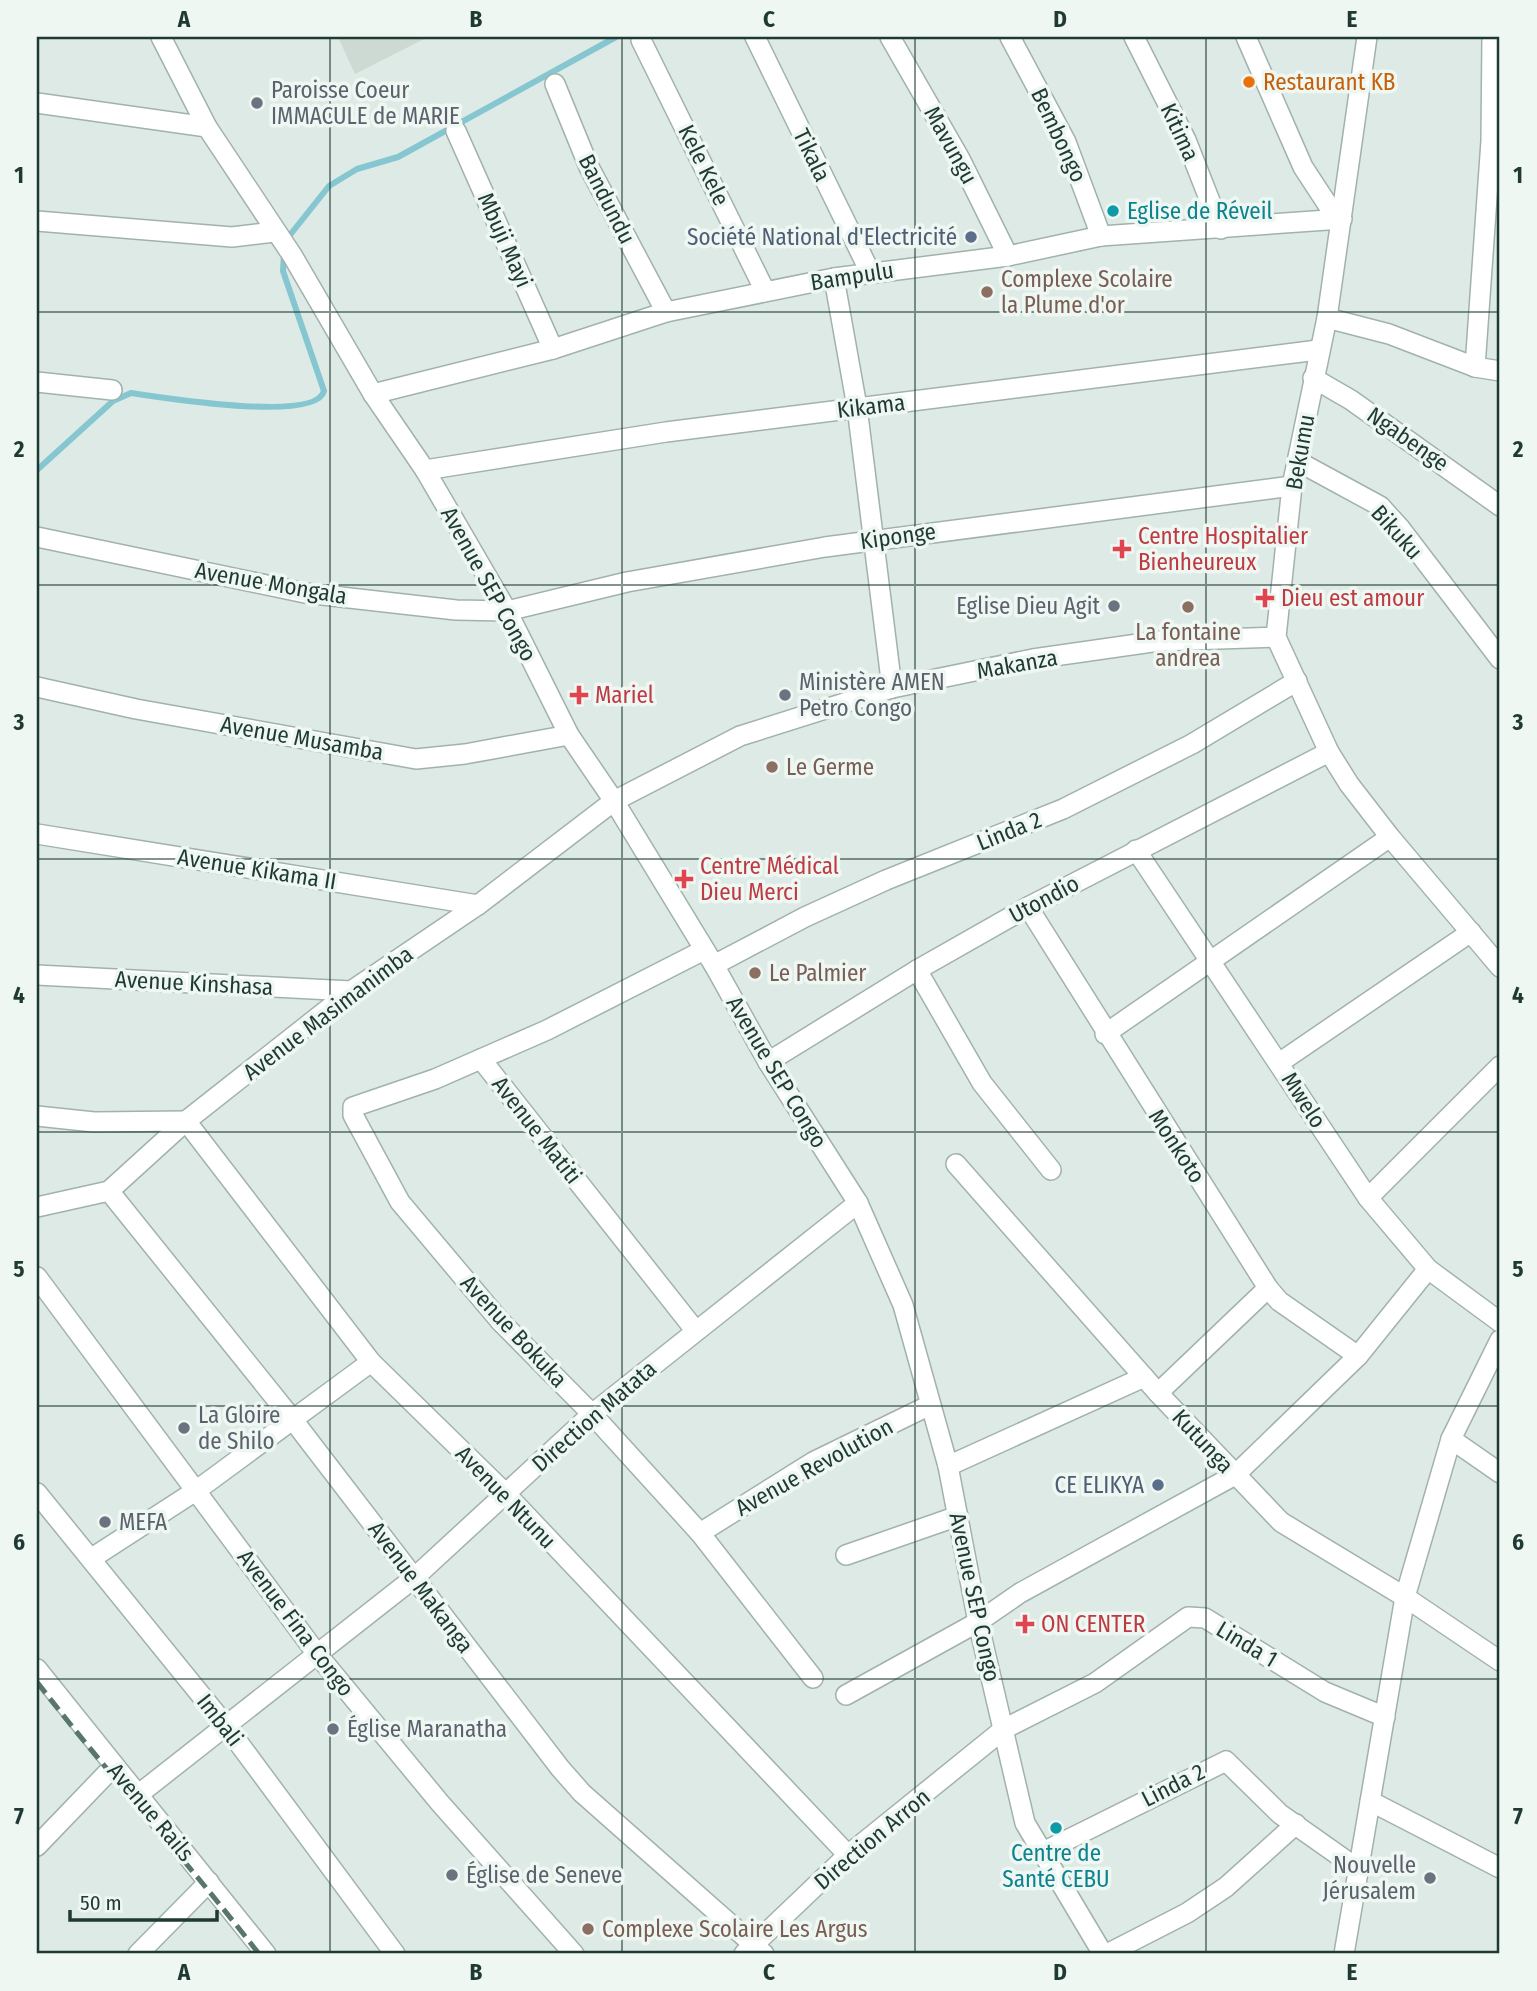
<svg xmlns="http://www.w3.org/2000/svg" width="1537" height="1991" font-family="'Fira Sans Condensed',sans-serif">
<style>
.built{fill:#cddad4}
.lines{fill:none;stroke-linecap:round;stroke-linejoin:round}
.stream{stroke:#85c6d1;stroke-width:6}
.street-casing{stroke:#a1b2ac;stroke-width:22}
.street{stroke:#fff;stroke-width:19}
.rail{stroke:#59766e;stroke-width:5;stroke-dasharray:14 7;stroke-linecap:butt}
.grid{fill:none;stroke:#1f3a33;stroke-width:2;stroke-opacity:0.55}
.food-dot{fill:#e8710a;stroke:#eff7f3;stroke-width:2.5}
.worship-dot{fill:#6b7280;stroke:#eff7f3;stroke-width:2.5}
.culture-dot{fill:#0f9aa8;stroke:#eff7f3;stroke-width:2.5}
.service-dot{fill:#5c6f8a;stroke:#eff7f3;stroke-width:2.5}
.education-dot{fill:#8d6e63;stroke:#eff7f3;stroke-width:2.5}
.health-dot{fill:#e0444e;stroke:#eff7f3;stroke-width:2.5}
.labels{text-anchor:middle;stroke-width:7;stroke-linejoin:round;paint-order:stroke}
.food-label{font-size:23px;fill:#c56008;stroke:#eff7f3;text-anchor:start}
.worship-label{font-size:23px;fill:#5b616d;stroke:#eff7f3;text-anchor:start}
.street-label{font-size:23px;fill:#1f3a33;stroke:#eff7f3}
.culture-label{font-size:23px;fill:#0d838f;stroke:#eff7f3;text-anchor:start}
.service-label{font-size:23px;fill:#4e5e75;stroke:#eff7f3;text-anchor:end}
.education-label{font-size:23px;fill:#785e54;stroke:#eff7f3;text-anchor:start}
.health-label{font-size:23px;fill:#be3a42;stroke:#eff7f3;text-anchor:start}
.neatline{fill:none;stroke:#1f3a33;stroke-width:2.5}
.grid-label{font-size:23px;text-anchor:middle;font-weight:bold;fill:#1f3a33}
</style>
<rect width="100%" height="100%" fill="#deeae5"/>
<path class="built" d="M 338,37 L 428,37 L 355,74 Z"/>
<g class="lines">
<g class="stream">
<path d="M 286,240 L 329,186 L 357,169 L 398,157 L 616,37"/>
<path d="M 37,470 L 113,401 L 131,393 C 160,397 316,423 324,391 L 283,271 L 284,254"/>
</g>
<g class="street-casing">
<g id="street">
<path d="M 161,37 L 207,127 L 292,255 L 373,394 L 425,470 L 507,611 L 569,735 L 614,801 L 714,965 L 768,1062 L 858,1203 L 903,1305 L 948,1466 L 978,1622 L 1025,1823 L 1103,1954"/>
<path d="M 755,37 L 870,272"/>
<path d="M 890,37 L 960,159 L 1008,256"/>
<path d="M 1010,37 L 1066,142 L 1101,236"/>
<path d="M 1134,37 L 1186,140 L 1221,229"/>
<path d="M 1246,37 L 1303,167 L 1337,219"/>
<path d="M 1367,37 L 1327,318 L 1292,486 L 1276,637 L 1329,752 L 1349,784 L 1390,837 L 1500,967"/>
<path d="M 641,40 L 765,291"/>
<path d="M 555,84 L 589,167 L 666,312"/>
<path d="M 37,103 L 207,127"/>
<path d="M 456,131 L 553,349"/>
<path d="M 37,221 L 232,237 L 274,232"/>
<path d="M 834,278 L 857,407 L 892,688"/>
<path d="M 1327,318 L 1389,334 L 1475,367 L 1500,371"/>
<path d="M 1475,367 L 1491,141 L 1492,37"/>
<path d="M 1313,378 L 1351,400 L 1500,506"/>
<path d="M 37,382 L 112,390"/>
<path d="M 373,394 L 553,349 L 666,312 L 834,278 L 1008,256 L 1101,236 L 1342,219"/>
<path d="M 1299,462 L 1380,506 L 1400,528 L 1500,659"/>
<path d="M 425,470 L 666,432 L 1318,350"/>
<path d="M 37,537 L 305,593 L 456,610 L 507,611 L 627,582 L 825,547 L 1292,486"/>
<path d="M 37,687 L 136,709 L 416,759 L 465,754 L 569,735"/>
<path d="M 37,834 L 478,905"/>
<path d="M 1136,850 L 1368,1198 L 1428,1269 L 1500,1322"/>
<path d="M 1028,907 L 1268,1288 L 1279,1301 L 1358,1356"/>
<path d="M 704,950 L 547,1030 L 435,1079 L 353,1107 L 353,1115 L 400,1202 L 500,1321 L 592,1414 L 700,1533 L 813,1678"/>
<path d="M 714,965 L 805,917 L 886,880 L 1063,809 L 1192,744 L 1297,681"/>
<path d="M 917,970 L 982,1083 L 1051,1170"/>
<path d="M 37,975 L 351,991"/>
<path d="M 1105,1034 L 1390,837"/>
<path d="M 481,1059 L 695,1330"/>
<path d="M 768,1062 L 917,970 L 1028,907 L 1329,752"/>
<path d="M 1279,1063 L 1471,932"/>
<path d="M 37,1116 L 94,1122 L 186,1121 L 371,1362 L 506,1494 L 848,1855"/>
<path d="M 956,1164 L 1158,1393 L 1281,1522 L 1405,1597 L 1500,1661"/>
<path d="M 109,1191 L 293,1420 L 560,1768 L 582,1793 L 764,1954"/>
<path d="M 1368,1198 L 1500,1066"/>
<path d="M 37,1207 L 109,1191 L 186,1121 L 351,991 L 478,905 L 614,801 L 740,736 L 892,688 L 1033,659 L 1159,641 L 1276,637"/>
<path d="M 37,1277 L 317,1654 L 440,1803 L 574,1954"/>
<path d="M 1158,1393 L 1268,1288"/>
<path d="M 1451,1439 L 1500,1473"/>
<path d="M 948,1466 L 1144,1377"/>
<path d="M 37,1493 L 226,1726 L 395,1954"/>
<path d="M 700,1533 L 813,1462 L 930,1405"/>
<path d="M 846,1555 L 958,1516"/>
<path d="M 92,1558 L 197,1490 L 371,1362"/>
<path d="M 37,1669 L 266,1954"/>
<path d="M 846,1695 L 978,1622 L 1020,1593 L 1235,1475 L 1358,1356 L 1428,1269"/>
<path d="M 139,1794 L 414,1578 L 592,1414 L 858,1203"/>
<path d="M 1370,1801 L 1500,1868"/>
<path d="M 37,1846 L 113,1767"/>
<path d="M 1043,1852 L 1226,1761 L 1280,1814 L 1358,1869"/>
<path d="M 138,1954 L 209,1882"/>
<path d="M 744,1954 L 848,1855 L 1004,1729 L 1095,1683 L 1188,1617 L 1205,1618 L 1325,1692 L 1385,1717"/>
<path d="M 1107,1954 L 1187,1913 L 1226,1887 L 1296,1824"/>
<path d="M 1344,1954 L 1405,1597 L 1451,1439 L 1500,1340"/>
</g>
</g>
<use href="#street" class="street"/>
<path class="rail" d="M 37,1682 C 109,1775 187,1861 259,1954"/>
</g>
<path class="grid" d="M 330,37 L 330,1954M 622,37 L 622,1954M 915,37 L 915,1954M 1206,37 L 1206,1954M 37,312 L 1500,312M 37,585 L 1500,585M 37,859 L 1500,859M 37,1132 L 1500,1132M 37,1406 L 1500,1406M 37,1679 L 1500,1679"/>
<circle class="food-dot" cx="1249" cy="82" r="7"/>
<g class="worship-dot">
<circle cx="257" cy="103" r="7"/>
<circle cx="1114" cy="606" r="7"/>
<circle cx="785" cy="695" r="7"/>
<circle cx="184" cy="1428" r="7"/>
<circle cx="105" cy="1522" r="7"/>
<circle cx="333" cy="1729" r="7"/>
<circle cx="452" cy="1875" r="7"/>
<circle cx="1430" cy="1878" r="7"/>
</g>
<g class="culture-dot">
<circle cx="1113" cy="211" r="7"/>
<circle cx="1056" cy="1828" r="7"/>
</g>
<g class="service-dot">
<circle cx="971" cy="237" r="7"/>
<circle cx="1158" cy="1485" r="7"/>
</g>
<g class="education-dot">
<circle cx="987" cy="292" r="7"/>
<circle cx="1188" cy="607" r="7"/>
<circle cx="772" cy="767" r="7"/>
<circle cx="755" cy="973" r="7"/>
<circle cx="588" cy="1929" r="7"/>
</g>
<g class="health-dot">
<path d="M1118.5 538.5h7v7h7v7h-7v7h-7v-7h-7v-7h7z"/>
<path d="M1261.5 587.5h7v7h7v7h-7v7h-7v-7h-7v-7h7z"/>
<path d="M575.5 684.5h7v7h7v7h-7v7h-7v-7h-7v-7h7z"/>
<path d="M680.5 868.5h7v7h7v7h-7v7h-7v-7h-7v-7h7z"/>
<path d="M1021.5 1613.5h7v7h7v7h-7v7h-7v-7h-7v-7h7z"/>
</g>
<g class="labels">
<g class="food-label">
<text x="1263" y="90">Restaurant KB</text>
</g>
<g class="worship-label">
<text x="271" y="98">Paroisse Coeur<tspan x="271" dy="26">IMMACULE de MARIE</tspan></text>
<text x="1100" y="614" text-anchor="end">Eglise Dieu Agit</text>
<text x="799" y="690">Ministère AMEN<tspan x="799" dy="26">Petro Congo</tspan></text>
<text x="198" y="1423">La Gloire<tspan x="198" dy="26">de Shilo</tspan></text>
<text x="119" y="1530">MEFA</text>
<text x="347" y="1737">Église Maranatha</text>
<text x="1416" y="1873" text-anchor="end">Nouvelle<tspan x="1416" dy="26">Jérusalem</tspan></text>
<text x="466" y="1883">Église de Seneve</text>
</g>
<g class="street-label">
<text transform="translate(1180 132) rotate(65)" y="8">Kitima</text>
<text transform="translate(1059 135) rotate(65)" y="8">Bembongo</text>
<text transform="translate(951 145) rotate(61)" y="8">Mavungu</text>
<text transform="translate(812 155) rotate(64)" y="8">Tikala</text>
<text transform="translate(704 165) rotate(64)" y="8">Kele Kele</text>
<text transform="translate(607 199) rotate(63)" y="8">Bandundu</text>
<text transform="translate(505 240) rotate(66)" y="8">Mbuji Mayi</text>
<text transform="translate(852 276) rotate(-9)" y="8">Bampulu</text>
<text transform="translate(871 406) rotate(-7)" y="8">Kikama</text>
<text transform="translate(1408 439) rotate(35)" y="8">Ngabenge</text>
<text transform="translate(1300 452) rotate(-80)" y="8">Bekumu</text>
<text transform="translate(1397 532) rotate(48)" y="8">Bikuku</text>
<text transform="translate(898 536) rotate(-8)" y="8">Kiponge</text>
<text transform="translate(271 583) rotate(10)" y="8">Avenue Mongala</text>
<text transform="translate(489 584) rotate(61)" y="8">Avenue SEP Congo</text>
<text transform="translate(1017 664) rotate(-10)" y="8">Makanza</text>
<text transform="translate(302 738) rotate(10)" y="8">Avenue Musamba</text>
<text transform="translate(1009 831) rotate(-22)" y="8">Linda 2</text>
<text transform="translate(257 869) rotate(9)" y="8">Avenue Kikama II</text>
<text transform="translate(1044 899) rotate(-28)" y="8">Utondio</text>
<text transform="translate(194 983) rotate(3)" y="8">Avenue Kinshasa</text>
<text transform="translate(328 1013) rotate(-37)" y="8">Avenue Masimanimba</text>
<text transform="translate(777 1072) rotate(59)" y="8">Avenue SEP Congo</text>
<text transform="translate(1304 1100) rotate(57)" y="8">Mwelo</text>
<text transform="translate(537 1130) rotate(52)" y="8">Avenue Matiti</text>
<text transform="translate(1177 1146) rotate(57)" y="8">Monkoto</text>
<text transform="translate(514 1331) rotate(47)" y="8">Avenue Bokuka</text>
<text transform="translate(594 1416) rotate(-41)" y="8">Direction Matata</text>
<text transform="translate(1203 1441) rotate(47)" y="8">Kutunga</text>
<text transform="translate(814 1467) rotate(-29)" y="8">Avenue Revolution</text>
<text transform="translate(506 1497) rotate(46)" y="8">Avenue Ntunu</text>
<text transform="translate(421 1587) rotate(53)" y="8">Avenue Makanga</text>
<text transform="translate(975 1597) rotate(78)" y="8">Avenue SEP Congo</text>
<text transform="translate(296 1623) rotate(53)" y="8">Avenue Fina Congo</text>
<text transform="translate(1247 1644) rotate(31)" y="8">Linda 1</text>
<text transform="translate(220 1720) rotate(52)" y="8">Imbali</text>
<text transform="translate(1173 1785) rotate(-27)" y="8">Linda 2</text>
<text transform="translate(151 1812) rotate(50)" y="8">Avenue Rails</text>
<text transform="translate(872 1839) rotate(-40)" y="8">Direction Arron</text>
</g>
<g class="culture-label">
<text x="1127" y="219">Eglise de Réveil</text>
<text x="1056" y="1861" text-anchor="middle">Centre de<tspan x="1056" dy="26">Santé CEBU</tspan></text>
</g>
<g class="service-label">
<text x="957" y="245">Société National d'Electricité</text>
<text x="1144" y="1493">CE ELIKYA</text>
</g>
<g class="education-label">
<text x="1001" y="287">Complexe Scolaire<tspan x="1001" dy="26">la Plume d'or</tspan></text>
<text x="1188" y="640" text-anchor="middle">La fontaine<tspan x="1188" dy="26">andrea</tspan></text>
<text x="786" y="775">Le Germe</text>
<text x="769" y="981">Le Palmier</text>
<text x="602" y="1937">Complexe Scolaire Les Argus</text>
</g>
<g class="health-label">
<text x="1138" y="544">Centre Hospitalier<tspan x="1138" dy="26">Bienheureux</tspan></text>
<text x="1281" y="606">Dieu est amour</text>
<text x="595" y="703">Mariel</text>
<text x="700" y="874">Centre Médical<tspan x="700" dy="26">Dieu Merci</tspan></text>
<text x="1041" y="1632">ON CENTER</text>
</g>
</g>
<rect width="1537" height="1991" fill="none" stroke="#eff7f3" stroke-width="77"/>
<path d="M70 1910v10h147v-10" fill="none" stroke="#1f3a33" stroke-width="3.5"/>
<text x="80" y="1910" font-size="21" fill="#1f3a33" stroke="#eff7f3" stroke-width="5" paint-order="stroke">50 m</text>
<rect x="38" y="38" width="1460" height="1914" class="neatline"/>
<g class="grid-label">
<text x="184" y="27">A</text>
<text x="476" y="27">B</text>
<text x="769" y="27">C</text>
<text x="1060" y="27">D</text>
<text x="1352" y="27">E</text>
<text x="19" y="183">1</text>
<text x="1518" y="183">1</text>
<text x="19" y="457">2</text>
<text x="1518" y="457">2</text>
<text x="19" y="730">3</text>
<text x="1518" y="730">3</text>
<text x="19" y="1003">4</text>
<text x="1518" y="1003">4</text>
<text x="19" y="1277">5</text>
<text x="1518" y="1277">5</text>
<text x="19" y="1550">6</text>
<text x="1518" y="1550">6</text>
<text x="19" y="1824">7</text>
<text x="1518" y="1824">7</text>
<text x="184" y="1980">A</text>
<text x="476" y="1980">B</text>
<text x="769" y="1980">C</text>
<text x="1060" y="1980">D</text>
<text x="1352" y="1980">E</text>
</g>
</svg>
